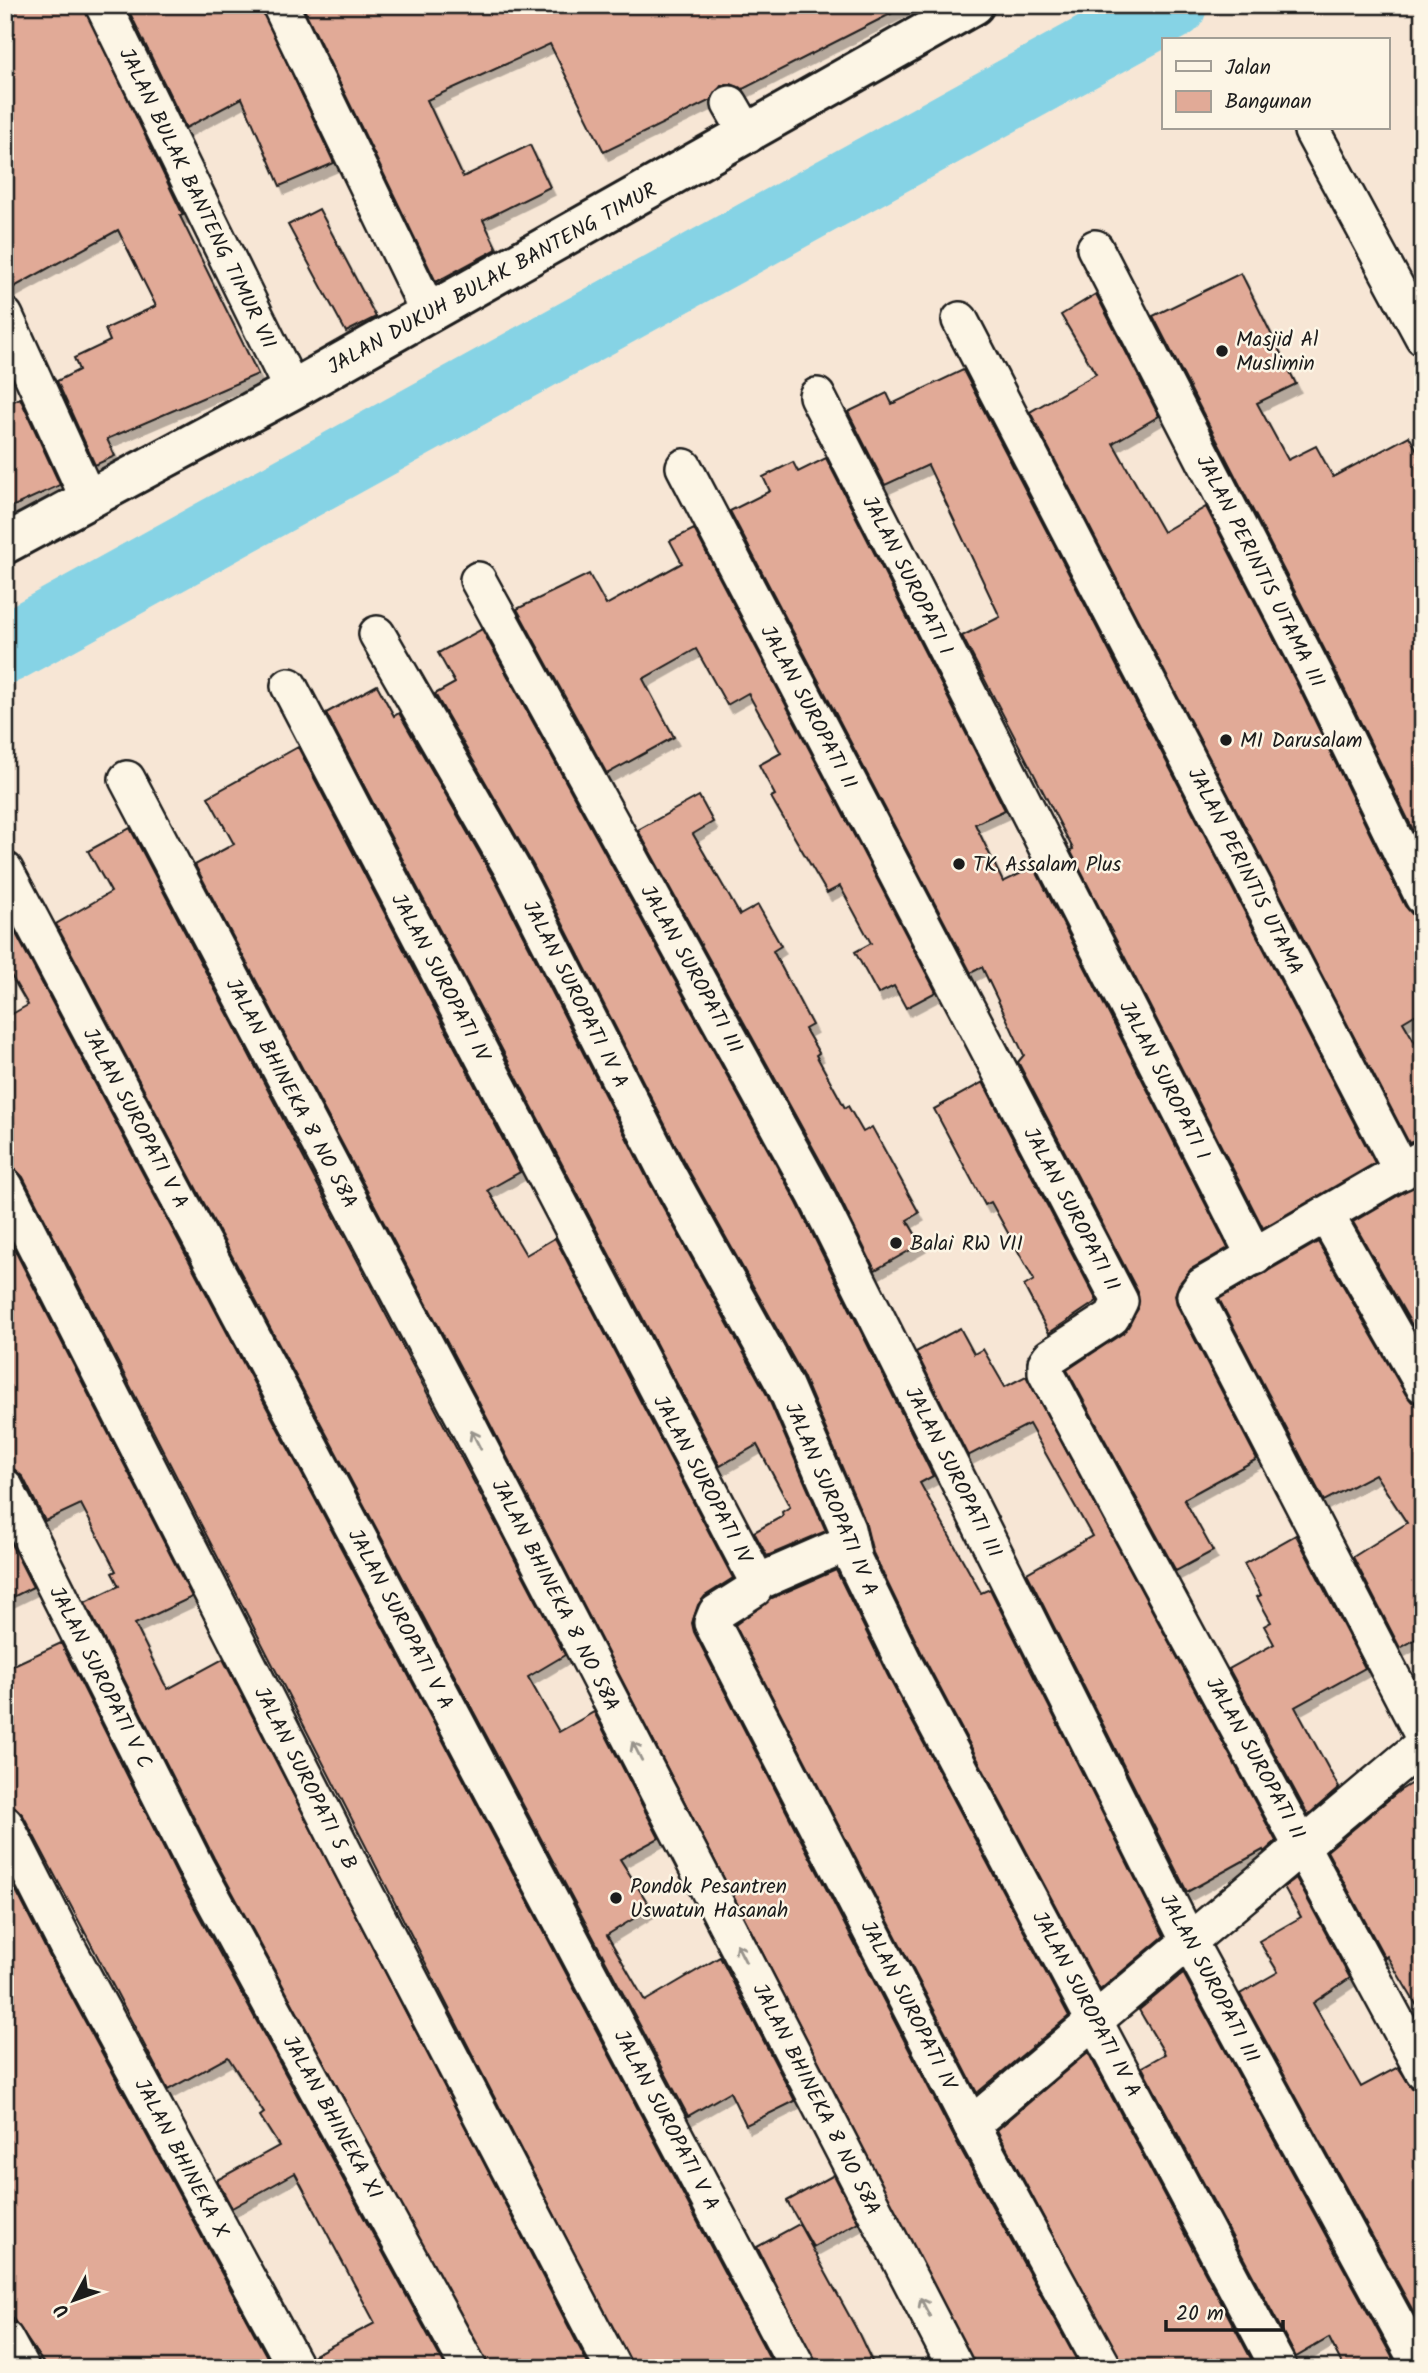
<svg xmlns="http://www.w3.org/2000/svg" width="1428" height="2373" font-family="Kalam,sans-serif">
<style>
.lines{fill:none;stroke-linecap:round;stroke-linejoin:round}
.river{stroke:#86d3e5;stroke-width:70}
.building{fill:#e1aa97;stroke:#1c1c1c;stroke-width:2;filter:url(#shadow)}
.minor-casing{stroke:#1c1c1c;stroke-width:40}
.tertiary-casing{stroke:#1c1c1c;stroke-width:44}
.minor{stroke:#fcf5e5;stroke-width:35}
.tertiary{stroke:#fcf5e5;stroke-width:38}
.oneway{stroke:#97938b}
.poi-dot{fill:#1c1c1c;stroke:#fcf5e5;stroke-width:2.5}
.labels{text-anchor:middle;stroke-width:5;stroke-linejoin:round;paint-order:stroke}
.street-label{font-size:21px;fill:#1c1c1c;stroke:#fcf5e5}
.poi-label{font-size:21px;fill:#1c1c1c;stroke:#fcf5e5;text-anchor:start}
</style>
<defs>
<filter id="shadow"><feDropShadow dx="4.5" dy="8" stdDeviation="0" flood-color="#0004"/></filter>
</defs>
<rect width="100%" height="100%" fill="#f7e6d5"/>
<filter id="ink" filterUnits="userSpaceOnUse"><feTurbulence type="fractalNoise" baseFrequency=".0143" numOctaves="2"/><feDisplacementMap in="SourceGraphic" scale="14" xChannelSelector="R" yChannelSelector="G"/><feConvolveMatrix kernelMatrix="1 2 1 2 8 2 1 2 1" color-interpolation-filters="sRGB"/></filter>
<g filter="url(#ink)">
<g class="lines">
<path class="river" d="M 5,649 L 1172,5"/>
</g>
<g class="building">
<path d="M 5,5 L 83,5 L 183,215 L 180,216 L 258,374 L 107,439 L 115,456 L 95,465 L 57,381 L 79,370 L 74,358 L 110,341 L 105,329 L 156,306 L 118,230 L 5,292 Z"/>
<path d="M 126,5 L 260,5 L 334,163 L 280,186 L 242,98 L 186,128 Z"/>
<path d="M 302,5 L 908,5 L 743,89 L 731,84 L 721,86 L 711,100 L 604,152 L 550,44 L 427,100 L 463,177 L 530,145 L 550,187 L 483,220 L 497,249 L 436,282 Z"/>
<path d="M 319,209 L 376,317 L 346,332 L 288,225 Z"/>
<path d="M 1241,273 L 1296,384 L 1257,403 L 1288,460 L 1316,446 L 1333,477 L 1409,436 L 1423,461 L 1423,850 L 1333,666 L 1153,316 Z"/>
<path d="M 1096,294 L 1159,416 L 1113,443 L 1163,532 L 1206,507 L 1297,684 L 1405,906 L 1412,914 L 1423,917 L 1423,1010 L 1403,1022 L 1423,1056 L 1423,1138 L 1409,1143 L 1030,412 L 1096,374 L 1061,315 Z"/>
<path d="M 963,370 L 1375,1163 L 1263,1228 L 1070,850 L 1073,849 L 962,636 L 1000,617 L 928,465 L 885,485 L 848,412 L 887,393 L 892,404 Z"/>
<path d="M 20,398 L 60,485 L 5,510 L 5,405 Z"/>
<path d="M 826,458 L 1005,810 L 975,824 L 1003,882 L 1034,867 L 1228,1248 L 1191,1269 L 1179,1284 L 1175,1295 L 1177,1305 L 1257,1459 L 1184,1499 L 1213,1551 L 1176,1571 L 1067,1370 L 1123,1333 L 1138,1309 L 1138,1292 L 1018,1062 L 1024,1055 L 982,967 L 971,973 L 730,511 L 770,491 L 763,477 L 793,462 L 798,472 Z"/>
<path d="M 694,529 L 936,992 L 906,1008 L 894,986 L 878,994 L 855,952 L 871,943 L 840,886 L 827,893 L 771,797 L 775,795 L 759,765 L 781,753 L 748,693 L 727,705 L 696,649 L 643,679 L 674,737 L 607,774 L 517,609 L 589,574 L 606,605 L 682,563 L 670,541 Z"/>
<path d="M 482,629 L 797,1203 L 933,1476 L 920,1483 L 981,1593 L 990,1589 L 1164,1936 L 1100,1990 L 924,1658 L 873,1553 L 865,1521 L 803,1376 L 684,1162 L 533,865 L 435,694 L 455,683 L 438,653 Z"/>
<path d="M 377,685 L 394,716 L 399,713 L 497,884 L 648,1180 L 767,1395 L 826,1531 L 767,1556 L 754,1532 L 783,1516 L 782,1512 L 790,1507 L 757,1445 L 720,1466 L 326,713 Z"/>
<path d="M 298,747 L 520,1172 L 488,1190 L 526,1255 L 555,1238 L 733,1578 L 705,1596 L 698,1605 L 692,1623 L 694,1632 L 953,2135 L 1081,2368 L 976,2368 L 486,1416 L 195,865 L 234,844 L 208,797 Z"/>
<path d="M 699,796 L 713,822 L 693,834 L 740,915 L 758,905 L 781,946 L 773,951 L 812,1025 L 805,1029 L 819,1053 L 816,1055 L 845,1108 L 848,1106 L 863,1132 L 872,1127 L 919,1213 L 907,1220 L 921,1244 L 875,1270 L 833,1184 L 638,830 Z"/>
<path d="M 130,828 L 565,1655 L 528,1677 L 559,1732 L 594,1712 L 659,1838 L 620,1859 L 651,1908 L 607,1935 L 645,2001 L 720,1957 L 795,2101 L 746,2125 L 730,2092 L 688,2116 L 56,924 L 111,892 L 88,851 Z"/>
<path d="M 5,913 L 775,2368 L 633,2368 L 23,1177 L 15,1169 L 5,1166 L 5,1018 L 28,1005 L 5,965 Z"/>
<path d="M 983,1082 L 1097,1301 L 1049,1333 L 1024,1286 L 1034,1280 L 991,1202 L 985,1205 L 934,1109 Z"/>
<path d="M 1423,1181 L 1423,1344 L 1353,1222 Z"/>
<path d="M 5,1231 L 192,1597 L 135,1624 L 164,1683 L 168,1689 L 223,1659 L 590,2368 L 489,2368 L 214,1858 L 85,1602 L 119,1586 L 112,1573 L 116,1571 L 81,1504 L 45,1521 L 23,1477 L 15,1470 L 5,1467 Z"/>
<path d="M 1318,1242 L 1406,1395 L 1412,1402 L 1423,1405 L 1423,1635 L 1400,1648 L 1353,1557 L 1407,1523 L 1375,1474 L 1324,1501 L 1219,1299 Z"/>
<path d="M 960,1328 L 974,1354 L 983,1349 L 1005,1387 L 1026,1376 L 1276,1841 L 1264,1852 L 1263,1850 L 1187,1892 L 1027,1573 L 1092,1536 L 1029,1424 L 968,1456 L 916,1352 Z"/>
<path d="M 5,1532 L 33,1587 L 5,1601 Z"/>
<path d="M 1296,1535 L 1365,1668 L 1295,1707 L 1339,1788 L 1308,1815 L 1229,1669 L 1274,1644 L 1264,1626 L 1271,1622 L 1257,1597 L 1261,1595 L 1244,1564 Z"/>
<path d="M 836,1570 L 888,1676 L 1069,2016 L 977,2093 L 735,1625 L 772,1598 Z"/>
<path d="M 61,1643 L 178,1877 L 446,2368 L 316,2368 L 312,2356 L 375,2323 L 295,2173 L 232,2208 L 217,2180 L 279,2146 L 260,2116 L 264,2113 L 228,2057 L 168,2090 L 23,1815 L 15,1807 L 5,1804 L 5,1669 Z"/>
<path d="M 1423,1776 L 1423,2016 L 1387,1956 L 1385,1958 L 1327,1851 L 1399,1791 Z"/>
<path d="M 5,1869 L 50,1957 L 273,2368 L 47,2368 L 5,2307 Z"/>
<path d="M 1296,1878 L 1350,1978 L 1313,2003 L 1361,2087 L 1398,2067 L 1412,2088 L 1423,2091 L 1423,2329 L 1240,1994 L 1278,1972 L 1259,1941 L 1301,1917 L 1284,1887 Z"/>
<path d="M 1183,1973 L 1398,2368 L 1344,2368 L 1329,2338 L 1296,2357 L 1142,2067 L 1165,2054 L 1139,2010 Z"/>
<path d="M 1088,2052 L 1256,2368 L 1124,2368 L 997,2130 Z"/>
<path d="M 834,2175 L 858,2222 L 813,2247 L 787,2201 Z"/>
<path d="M 799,2224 L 857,2330 L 875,2368 L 818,2368 L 757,2247 Z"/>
<path d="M 928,2357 L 933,2368 L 910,2368 Z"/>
</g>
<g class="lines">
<g class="minor-casing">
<g id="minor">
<path d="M 103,5 L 292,390"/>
<path d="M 280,5 L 429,313"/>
<path d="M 730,104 L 748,135"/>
<path d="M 1312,131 L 1423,337"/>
<path d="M 1095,248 L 1315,675 L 1423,897"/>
<path d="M 5,316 L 88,498"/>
<path d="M 960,320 L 1402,1172"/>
<path d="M 817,396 L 1255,1257"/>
<path d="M 684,467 L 1120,1301 L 1112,1317 L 1050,1357 L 1046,1363 L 1046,1373 L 1423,2071"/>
<path d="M 478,580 L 815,1194 L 1188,1940 L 1421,2368"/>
<path d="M 377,634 L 515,874 L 666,1171 L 785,1386 L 847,1529 L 854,1560 L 906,1667 L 1279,2368"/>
<path d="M 289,686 L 756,1579 L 754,1589 L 716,1613 L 712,1623 L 971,2125 L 1104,2368"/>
<path d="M 127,779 L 468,1425 L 956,2368"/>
<path d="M 5,870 L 798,2368"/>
<path d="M 1423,1158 L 1202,1286 L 1195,1296 L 1423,1736"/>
<path d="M 5,1186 L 348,1860 L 613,2368"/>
<path d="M 1326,1215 L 1423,1385"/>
<path d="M 5,1487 L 196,1867 L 469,2368"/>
<path d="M 756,1583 L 850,1542"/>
<path d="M 5,1824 L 68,1948 L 296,2368"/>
<path d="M 971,2125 L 1423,1744"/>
<path d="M 5,2339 L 21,2368"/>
</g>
</g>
<g class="tertiary-casing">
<path id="tertiary" d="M 5,544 L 292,390 L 974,5"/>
</g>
<use href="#minor" class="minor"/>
<use href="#tertiary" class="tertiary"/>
</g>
<defs><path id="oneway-shaft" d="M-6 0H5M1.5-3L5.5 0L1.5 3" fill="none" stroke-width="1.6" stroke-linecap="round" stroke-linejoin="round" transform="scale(1.75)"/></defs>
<g class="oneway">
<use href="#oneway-shaft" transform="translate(476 1440) rotate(-117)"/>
<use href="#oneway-shaft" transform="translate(637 1751) rotate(-117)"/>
<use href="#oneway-shaft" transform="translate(741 1953) rotate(-117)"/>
<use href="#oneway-shaft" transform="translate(925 2307) rotate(-117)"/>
</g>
</g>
<g class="poi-dot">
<circle cx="1222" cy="351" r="7"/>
<circle cx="1226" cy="740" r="7"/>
<circle cx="959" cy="864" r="7"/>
<circle cx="896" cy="1243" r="7"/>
<circle cx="616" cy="1898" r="7"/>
</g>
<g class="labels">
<g class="street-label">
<text transform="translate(198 198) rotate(64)" y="7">JALAN BULAK BANTENG TIMUR VII</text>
<text transform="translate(492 278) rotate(-29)" y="7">JALAN DUKUH BULAK BANTENG TIMUR</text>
<text transform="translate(1261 571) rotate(63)" y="7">JALAN PERINTIS UTAMA III</text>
<text transform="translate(908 575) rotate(63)" y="7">JALAN SUROPATI I</text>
<text transform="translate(809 707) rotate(62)" y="7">JALAN SUROPATI II</text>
<text transform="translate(1246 871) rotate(63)" y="7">JALAN PERINTIS UTAMA</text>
<text transform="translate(692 969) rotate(61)" y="7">JALAN SUROPATI III</text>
<text transform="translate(441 977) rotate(62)" y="7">JALAN SUROPATI IV</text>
<text transform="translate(576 994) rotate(63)" y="7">JALAN SUROPATI IV A</text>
<text transform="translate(1165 1080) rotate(63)" y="7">JALAN SUROPATI I</text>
<text transform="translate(292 1093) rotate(62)" y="7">JALAN BHINEKA 8 NO 58A</text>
<text transform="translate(136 1118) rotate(62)" y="7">JALAN SUROPATI V A</text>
<text transform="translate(1072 1209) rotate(62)" y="7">JALAN SUROPATI II</text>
<text transform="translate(954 1472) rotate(63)" y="7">JALAN SUROPATI III</text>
<text transform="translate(703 1479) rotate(62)" y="7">JALAN SUROPATI IV</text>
<text transform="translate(832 1499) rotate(67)" y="7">JALAN SUROPATI IV A</text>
<text transform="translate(556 1595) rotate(63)" y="7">JALAN BHINEKA 8 NO 58A</text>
<text transform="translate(401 1619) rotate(62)" y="7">JALAN SUROPATI V A</text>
<text transform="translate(101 1677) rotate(63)" y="7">JALAN SUROPATI V C</text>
<text transform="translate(1256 1758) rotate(61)" y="7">JALAN SUROPATI II</text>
<text transform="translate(306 1778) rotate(63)" y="7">JALAN SUROPATI 5 B</text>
<text transform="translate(1210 1978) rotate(62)" y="7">JALAN SUROPATI III</text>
<text transform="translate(1087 2004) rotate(62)" y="7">JALAN SUROPATI IV A</text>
<text transform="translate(909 2005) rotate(63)" y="7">JALAN SUROPATI IV</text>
<text transform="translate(817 2099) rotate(63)" y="7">JALAN BHINEKA 8 NO 58A</text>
<text transform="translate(333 2117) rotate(61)" y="7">JALAN BHINEKA XI</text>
<text transform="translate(667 2120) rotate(62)" y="7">JALAN SUROPATI V A</text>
<text transform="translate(182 2158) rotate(62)" y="7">JALAN BHINEKA X</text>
</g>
<g class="poi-label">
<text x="1236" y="346">Masjid Al<tspan x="1236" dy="24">Muslimin</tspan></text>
<text x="1240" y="747">MI Darusalam</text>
<text x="973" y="871">TK Assalam Plus</text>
<text x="910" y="1250">Balai RW VII</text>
<text x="630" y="1893">Pondok Pesantren<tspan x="630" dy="24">Uswatun Hasanah</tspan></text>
</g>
</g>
<rect width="1428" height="2373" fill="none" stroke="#fcf5e5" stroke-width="28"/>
<rect x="14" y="14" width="1400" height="2345" fill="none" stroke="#1c1c1c" stroke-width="2.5" filter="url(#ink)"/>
<rect x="1162" y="38" width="228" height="91" fill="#fcf5e5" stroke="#a29e95" stroke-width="2"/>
<rect x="1176" y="61" width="35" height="10" fill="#fcf5e5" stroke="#a29e95" stroke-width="2"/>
<text x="1225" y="74" font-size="21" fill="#1c1c1c">Jalan</text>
<rect x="1176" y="91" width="35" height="21" fill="#e1aa97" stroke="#a29e95" stroke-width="2"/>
<text x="1225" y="108" font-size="21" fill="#1c1c1c">Bangunan</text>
<g transform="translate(74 2300) rotate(229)" stroke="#fcf5e5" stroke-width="5" paint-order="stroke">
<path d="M0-5L12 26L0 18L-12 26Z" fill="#1c1c1c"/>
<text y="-10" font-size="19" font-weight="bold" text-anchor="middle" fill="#1c1c1c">U</text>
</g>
<path d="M1166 2320v10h117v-10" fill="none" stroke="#1c1c1c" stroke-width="3.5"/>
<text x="1176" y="2320" font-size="21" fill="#1c1c1c" stroke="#fcf5e5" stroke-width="5" paint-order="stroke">20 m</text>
</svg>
